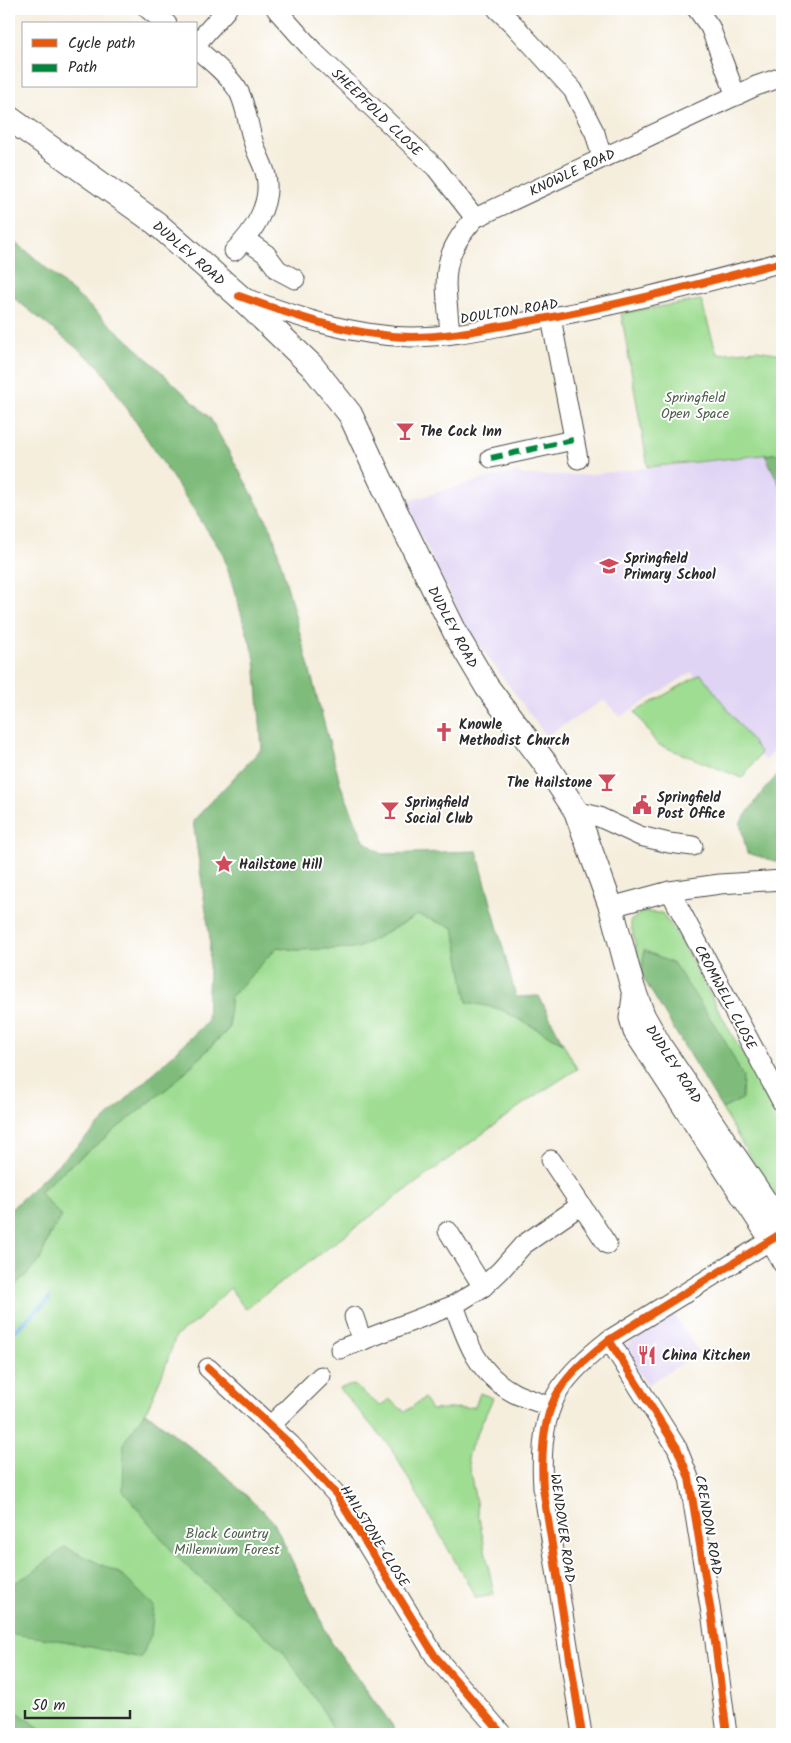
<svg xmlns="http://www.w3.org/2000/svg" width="791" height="1743" font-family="Kalam,sans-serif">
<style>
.built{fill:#e0d4f4}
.green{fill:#9fdd92;stroke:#65845e}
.forest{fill:#7fbc7c;stroke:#557454}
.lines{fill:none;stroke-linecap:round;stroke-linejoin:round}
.stream{stroke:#75b4e9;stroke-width:4.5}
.minor-casing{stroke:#494846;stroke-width:21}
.major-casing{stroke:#494846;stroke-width:26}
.minor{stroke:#fff;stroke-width:19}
.major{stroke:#fff;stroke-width:24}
.quiet{stroke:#00873e;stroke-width:6;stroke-dasharray:12 6;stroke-linecap:butt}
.cycleway-casing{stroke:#fff;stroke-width:11}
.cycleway{stroke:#e8590c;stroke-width:8}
.labels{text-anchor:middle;stroke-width:4;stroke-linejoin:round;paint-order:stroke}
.street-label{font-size:14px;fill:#2b2b2b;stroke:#fff}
.park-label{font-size:14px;fill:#4e604a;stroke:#fff}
.poi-label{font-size:14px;font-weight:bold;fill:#2b2b2b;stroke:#fff;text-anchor:start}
</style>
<rect width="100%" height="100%" fill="#fff"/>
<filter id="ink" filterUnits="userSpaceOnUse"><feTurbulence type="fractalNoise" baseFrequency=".02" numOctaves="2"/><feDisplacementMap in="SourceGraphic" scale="10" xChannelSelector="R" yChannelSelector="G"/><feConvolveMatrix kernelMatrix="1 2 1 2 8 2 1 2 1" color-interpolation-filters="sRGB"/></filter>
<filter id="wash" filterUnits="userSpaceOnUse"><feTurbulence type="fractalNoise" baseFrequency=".0096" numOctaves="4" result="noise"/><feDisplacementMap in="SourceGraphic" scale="20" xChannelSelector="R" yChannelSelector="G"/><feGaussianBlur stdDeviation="1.12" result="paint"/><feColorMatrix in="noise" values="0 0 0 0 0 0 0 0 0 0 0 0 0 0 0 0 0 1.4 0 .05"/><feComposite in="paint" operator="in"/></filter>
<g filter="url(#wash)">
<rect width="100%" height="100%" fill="#f5eedd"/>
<g class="built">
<path d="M 765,455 L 782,490 L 782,742 L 765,761 L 720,711 L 692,672 L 620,717 L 604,700 L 546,736 L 467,629 L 404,502 L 488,478 L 517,472 L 524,475 L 585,475 Z"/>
<path d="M 674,1314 L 699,1353 L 647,1385 L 624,1346 Z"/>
</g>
<g class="green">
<path d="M 701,300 L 717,354 L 757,350 L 782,354 L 782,453 L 648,467 L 621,313 Z"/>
<path d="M 701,674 L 761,753 L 742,778 L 657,744 L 635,712 Z"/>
<path d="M 643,912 L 662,913 L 677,934 L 782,1126 L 782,1206 L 754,1164 L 722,1109 L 742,1099 L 644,951 L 642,976 L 630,921 Z"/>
<path d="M 418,915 L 454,928 L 467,1002 L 500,1009 L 563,1043 L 577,1069 L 523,1104 L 245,1309 L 230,1288 L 199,1319 L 176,1336 L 164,1370 L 146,1412 L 218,1469 L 273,1521 L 331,1642 L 392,1725 L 396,1734 L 9,1734 L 9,1291 L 40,1261 L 50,1234 L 61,1217 L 39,1193 L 62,1172 L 175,1082 L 229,1029 L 230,998 L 277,947 L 296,950 L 358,948 Z"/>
<path d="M 354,1385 L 380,1406 L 389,1399 L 405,1412 L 424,1398 L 431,1410 L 475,1407 L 480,1393 L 493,1398 L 467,1456 L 494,1595 L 476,1598 L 391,1448 L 339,1388 Z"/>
</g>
<g class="forest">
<path d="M 9,237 L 28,252 L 131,343 L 210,418 L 272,530 L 341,786 L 364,841 L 382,854 L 477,851 L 516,997 L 539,996 L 563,1043 L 500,1009 L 467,1002 L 454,928 L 418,915 L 358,948 L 296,950 L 277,947 L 230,998 L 229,1028 L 175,1082 L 62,1172 L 39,1192 L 62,1217 L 50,1234 L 40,1261 L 9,1291 L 9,1211 L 207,1022 L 210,939 L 193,821 L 262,748 L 255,659 L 223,554 L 99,366 L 9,294 Z"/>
<path d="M 782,453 L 782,490 L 765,455 Z"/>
<path d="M 782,770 L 782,863 L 747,853 L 740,823 L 763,791 Z"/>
<path d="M 644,950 L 674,964 L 724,1039 L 743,1077 L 742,1099 L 722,1109 L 642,976 Z"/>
<path d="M 145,1412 L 218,1469 L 273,1521 L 331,1642 L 392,1725 L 396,1734 L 336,1734 L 324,1712 L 282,1650 L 220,1597 L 176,1556 L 123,1491 L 124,1442 Z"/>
<path d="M 65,1547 L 121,1574 L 154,1606 L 151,1635 L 141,1658 L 64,1641 L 13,1634 L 9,1635 L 9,1586 L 32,1573 Z"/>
<path d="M 9,1701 L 16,1711 L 48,1734 L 9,1734 Z"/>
</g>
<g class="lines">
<path class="stream" d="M 9,1336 L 49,1299"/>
</g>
</g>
<g filter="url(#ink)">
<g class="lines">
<g class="minor-casing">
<g id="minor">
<path d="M 148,9 L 167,24"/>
<path d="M 276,9 L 315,53 L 436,168 L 475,218"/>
<path d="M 497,9 L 513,24 L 573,90 L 595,133 L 602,158"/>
<path d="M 697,9 L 710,27 L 736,96"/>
<path d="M 196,44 L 227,9"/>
<path d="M 196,48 C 210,61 229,75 239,92 C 247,108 248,127 254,144 C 257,155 264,165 266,176 C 272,204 253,233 234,251"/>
<path d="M 246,240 L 266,254 L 278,270 L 295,279"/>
<path d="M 242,297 C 297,317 353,336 411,337 C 445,337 480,330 513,324 C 604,309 693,286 782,262"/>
<path d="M 551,318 L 578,459"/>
<path d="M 450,334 C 446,282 437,259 475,218 L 756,86 L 782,77"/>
<path d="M 491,458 L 573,440"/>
<path d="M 576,811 L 599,817 L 640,836 L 669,843 L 693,846"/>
<path d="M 670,891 L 782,1102"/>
<path d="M 611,907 L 670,891 L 720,884 L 782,880"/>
<path d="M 633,990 L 629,1018 L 633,1032 L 770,1241 L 782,1263"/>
<path d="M 551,1160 L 607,1244"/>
<path d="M 448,1231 L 483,1287"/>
<path d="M 354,1317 L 362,1341"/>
<path d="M 609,1340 L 677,1448 L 689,1478 L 712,1619 L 727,1734"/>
<path d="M 340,1349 L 454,1305"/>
<path d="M 208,1368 L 291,1445 L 336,1494 L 435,1656 L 502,1734"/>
<path d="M 551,1407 C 539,1402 526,1399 514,1393 C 478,1374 467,1342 454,1305 L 483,1287 L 500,1271 L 523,1245 L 581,1205"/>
<path d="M 271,1425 L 321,1376"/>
<path d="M 582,1734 L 543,1488 C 541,1457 542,1416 560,1389 C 572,1370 591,1354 609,1340 L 782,1233"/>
</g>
</g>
<g class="major-casing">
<path id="major" d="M 9,118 L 156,223 L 239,296 L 312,366 L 350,414 L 391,502 L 458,638 L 487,687 L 545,763 L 576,811 L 611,907 L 633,989 L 643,1016 L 661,1048 L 782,1227"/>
</g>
<use href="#minor" class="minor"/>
<use href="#major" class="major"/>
<path class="quiet" d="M 491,458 L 573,440"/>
<g class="cycleway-casing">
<g id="cycleway">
<path d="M 239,296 C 295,316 351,336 411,337 C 445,337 480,330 513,324 C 604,309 693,286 782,262"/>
<path d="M 609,1340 L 677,1448 L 689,1478 L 712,1619 L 727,1734"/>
<path d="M 208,1368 L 291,1445 L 336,1494 L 435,1656 L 502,1734"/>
<path d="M 582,1734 L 543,1488 C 541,1457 542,1416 560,1389 C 572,1370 591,1354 609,1340 L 782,1233"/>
</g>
</g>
<use href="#cycleway" class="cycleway"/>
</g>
</g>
<defs>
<g id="bar-bare" transform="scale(1.5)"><path d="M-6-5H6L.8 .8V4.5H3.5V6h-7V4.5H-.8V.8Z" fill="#d1495b" stroke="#fff" stroke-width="2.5" paint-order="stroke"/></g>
<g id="school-bare" transform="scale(1.5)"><path d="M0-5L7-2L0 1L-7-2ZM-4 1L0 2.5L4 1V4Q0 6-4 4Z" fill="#d1495b" stroke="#fff" stroke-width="2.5" paint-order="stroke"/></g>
<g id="church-bare" transform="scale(1.5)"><path d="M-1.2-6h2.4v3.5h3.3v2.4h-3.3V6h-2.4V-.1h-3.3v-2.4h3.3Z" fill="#d1495b" stroke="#fff" stroke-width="2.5" paint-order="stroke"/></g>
<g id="civic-bare" transform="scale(1.5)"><path d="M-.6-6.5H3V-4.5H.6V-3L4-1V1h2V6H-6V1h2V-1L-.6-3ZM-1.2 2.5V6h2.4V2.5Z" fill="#d1495b" stroke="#fff" stroke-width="2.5" paint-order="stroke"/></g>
<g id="sight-bare" transform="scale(1.5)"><path d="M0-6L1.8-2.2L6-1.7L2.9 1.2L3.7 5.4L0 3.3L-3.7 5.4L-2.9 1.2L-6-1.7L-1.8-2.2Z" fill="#d1495b" stroke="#fff" stroke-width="2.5" paint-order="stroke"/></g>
<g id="restaurant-bare" transform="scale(1.5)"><path d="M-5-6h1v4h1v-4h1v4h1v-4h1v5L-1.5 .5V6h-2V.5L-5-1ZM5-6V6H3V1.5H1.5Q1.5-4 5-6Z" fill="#d1495b" stroke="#fff" stroke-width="2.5" paint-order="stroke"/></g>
</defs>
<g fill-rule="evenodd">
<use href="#bar-bare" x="405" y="431"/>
<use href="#school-bare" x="609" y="566"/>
<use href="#church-bare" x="444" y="732"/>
<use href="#bar-bare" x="607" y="782"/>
<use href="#civic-bare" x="642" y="805"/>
<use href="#bar-bare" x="390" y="810"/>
<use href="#sight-bare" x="224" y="864"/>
<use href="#restaurant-bare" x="647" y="1355"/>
</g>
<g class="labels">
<g class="street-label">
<text transform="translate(377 112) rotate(44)" y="5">SHEEPFOLD CLOSE</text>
<text transform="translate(572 172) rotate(-25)" y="5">KNOWLE ROAD</text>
<text transform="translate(189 253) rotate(41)" y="5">DUDLEY ROAD</text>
<text transform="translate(509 311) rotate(-9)" y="5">DOULTON ROAD</text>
<text transform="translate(453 627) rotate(62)" y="5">DUDLEY ROAD</text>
<text transform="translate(726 997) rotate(62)" y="5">CROMWELL CLOSE</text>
<text transform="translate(674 1064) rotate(57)" y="5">DUDLEY ROAD</text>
<text transform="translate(709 1525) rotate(80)" y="5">CRENDON ROAD</text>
<text transform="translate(563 1528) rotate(82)" y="5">WENDOVER ROAD</text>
<text transform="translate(375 1536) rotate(58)" y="5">HAILSTONE CLOSE</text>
</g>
<g class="park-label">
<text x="695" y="402">Springfield<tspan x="695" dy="16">Open Space</tspan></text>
<text x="227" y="1538">Black Country<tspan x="227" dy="16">Millennium Forest</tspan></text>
</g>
<g class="poi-label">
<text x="420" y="436">The Cock Inn</text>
<text x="624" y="563">Springfield<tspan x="624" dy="16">Primary School</tspan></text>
<text x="459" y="729">Knowle<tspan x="459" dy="16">Methodist Church</tspan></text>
<text x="592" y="787" text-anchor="end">The Hailstone</text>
<text x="657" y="802">Springfield<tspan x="657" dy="16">Post Office</tspan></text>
<text x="405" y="807">Springfield<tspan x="405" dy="16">Social Club</tspan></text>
<text x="239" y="869">Hailstone Hill</text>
<text x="662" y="1360">China Kitchen</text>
</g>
</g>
<rect width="791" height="1743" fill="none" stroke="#fff" stroke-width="30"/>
<rect x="22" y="22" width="175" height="65" fill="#ffffff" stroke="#aaaaaa"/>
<rect x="32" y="39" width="25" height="8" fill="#e8590c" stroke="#aaaaaa"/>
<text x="68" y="48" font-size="15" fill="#2b2b2b">Cycle path</text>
<rect x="32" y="64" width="25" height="8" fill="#00873e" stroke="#aaaaaa"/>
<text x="68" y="72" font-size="15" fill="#2b2b2b">Path</text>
<path d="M25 1710v8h105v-8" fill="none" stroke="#2b2b2b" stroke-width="2.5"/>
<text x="32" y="1710" font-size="15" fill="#2b2b2b" stroke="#ffffff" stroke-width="4" paint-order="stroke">50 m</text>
</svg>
